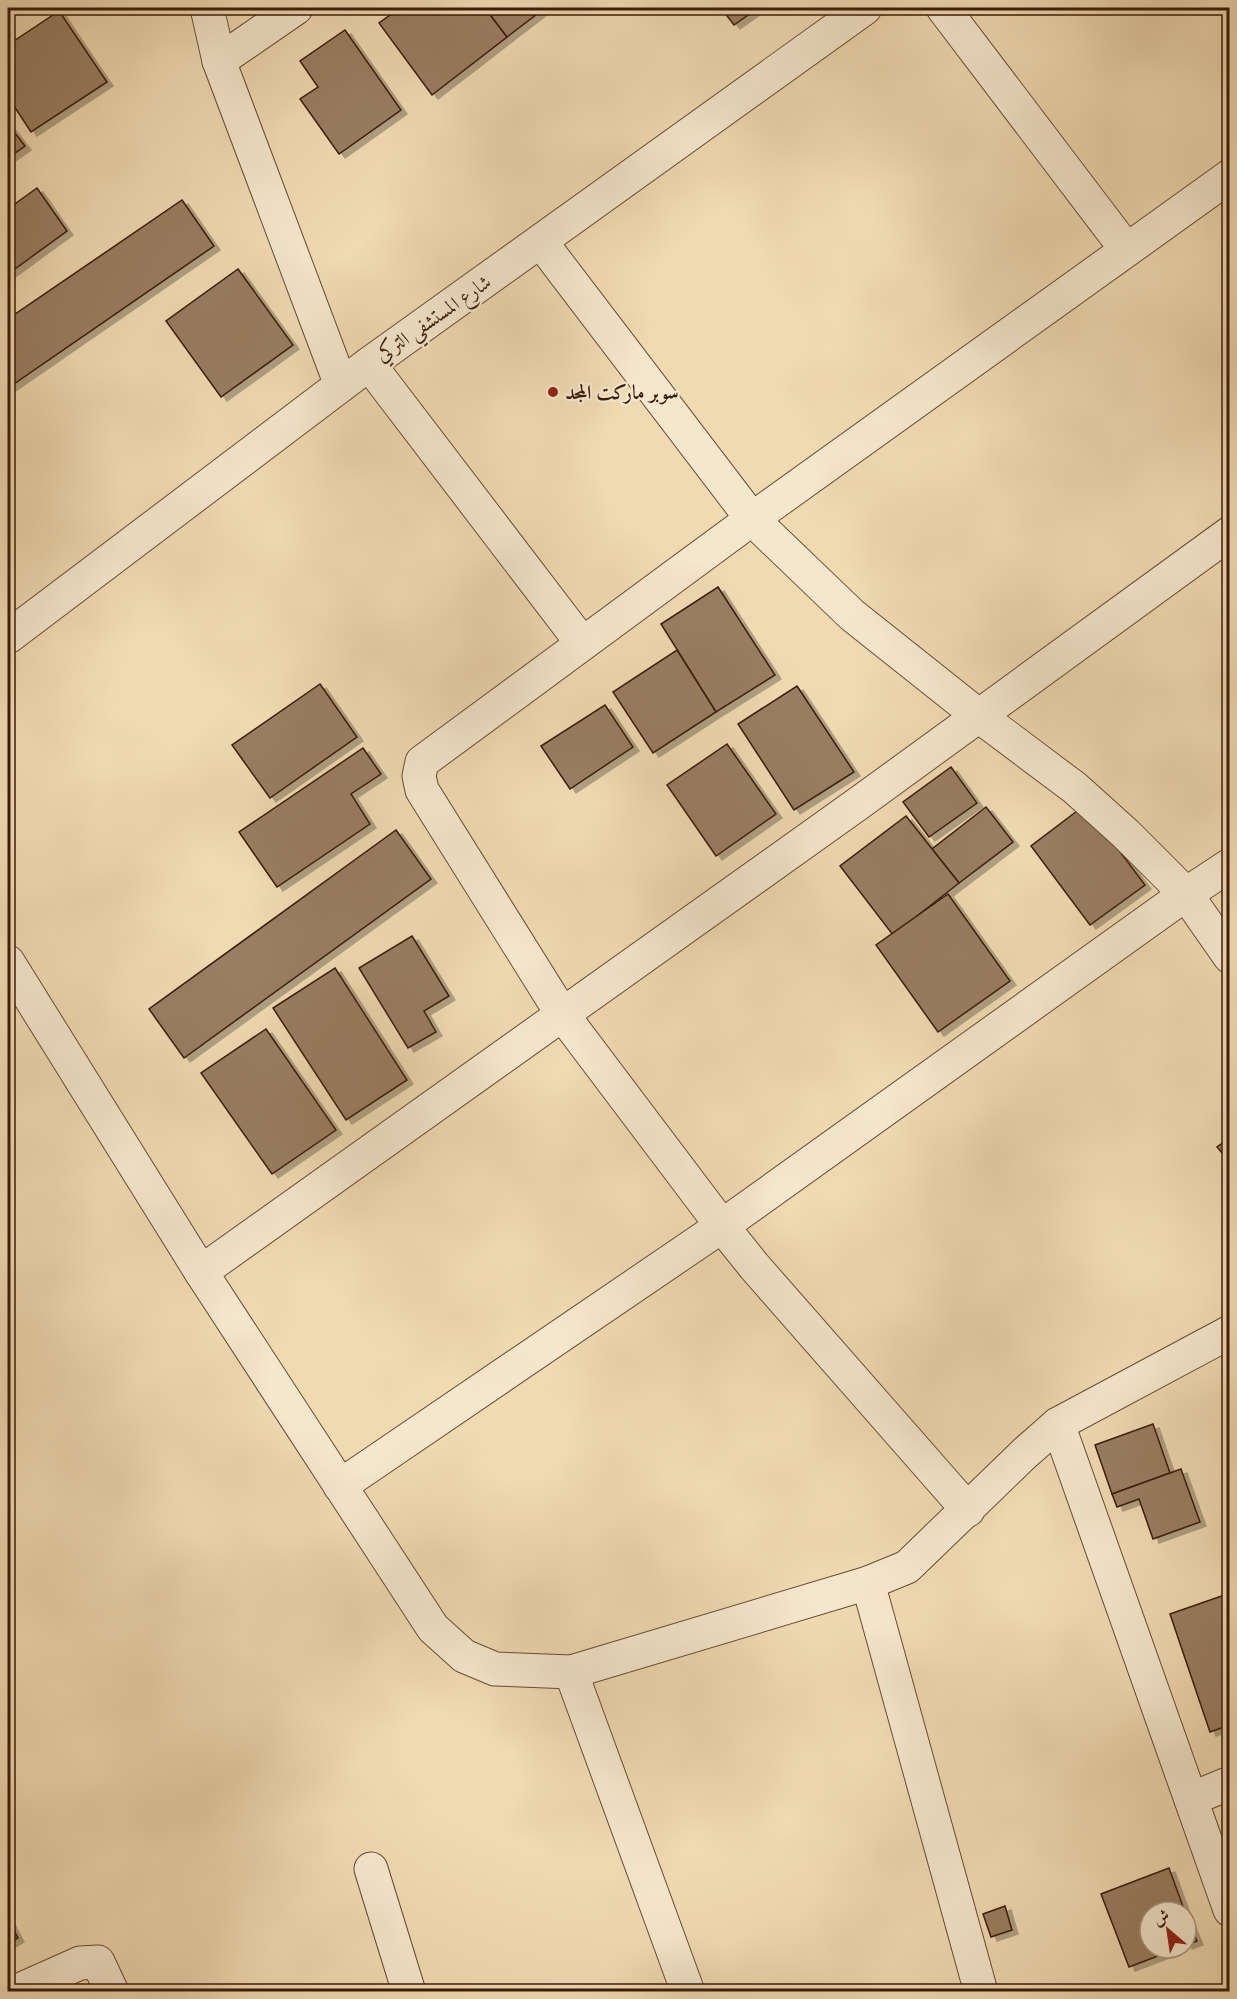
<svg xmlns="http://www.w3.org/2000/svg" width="1237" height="1999" font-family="'EB Garamond',Amiri,serif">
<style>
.building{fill:#997e62;stroke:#3a1b0b;stroke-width:1.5;filter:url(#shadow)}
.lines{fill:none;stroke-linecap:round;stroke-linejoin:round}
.minor-casing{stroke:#684b35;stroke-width:35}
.minor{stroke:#f5e7cd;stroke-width:33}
.poi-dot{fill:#8f2418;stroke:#f5e7cd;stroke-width:2}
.labels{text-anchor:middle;stroke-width:4.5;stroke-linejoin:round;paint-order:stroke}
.street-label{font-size:20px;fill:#3a1b0b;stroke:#f5e7cd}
.poi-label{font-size:20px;font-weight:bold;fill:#3a1b0b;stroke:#f5e7cd;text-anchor:start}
</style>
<defs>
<filter id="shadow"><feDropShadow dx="6" dy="4" stdDeviation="0" flood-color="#0004"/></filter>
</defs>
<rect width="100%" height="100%" fill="#f0dab2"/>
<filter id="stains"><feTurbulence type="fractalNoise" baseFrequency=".00333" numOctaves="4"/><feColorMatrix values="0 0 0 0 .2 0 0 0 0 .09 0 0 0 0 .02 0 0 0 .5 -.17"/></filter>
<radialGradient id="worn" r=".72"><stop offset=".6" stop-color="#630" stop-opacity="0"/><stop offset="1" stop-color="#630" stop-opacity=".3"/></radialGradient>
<g class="building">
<path d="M 400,8 L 485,8 L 507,37 L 432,95 L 379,23 Z"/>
<path d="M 485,8 L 545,8 L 507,37 Z"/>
<path d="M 721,8 L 758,8 L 734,25 Z"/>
<path d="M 59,11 L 107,82 L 31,132 L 8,97 L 8,45 Z"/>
<path d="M 345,30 L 401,110 L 339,154 L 300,99 L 318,87 L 300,61 Z"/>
<path d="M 8,124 L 25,146 L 8,158 Z"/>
<path d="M 37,188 L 67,231 L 8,274 L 8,209 Z"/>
<path d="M 182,200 L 214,246 L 8,388 L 8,319 Z"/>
<path d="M 238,269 L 293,345 L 221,397 L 166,321 Z"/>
<path d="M 718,587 L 775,675 L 716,712 L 661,624 Z"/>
<path d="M 677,650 L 716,712 L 653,753 L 613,692 Z"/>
<path d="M 320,684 L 357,737 L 270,798 L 232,745 Z"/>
<path d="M 797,686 L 854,772 L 794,810 L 738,724 Z"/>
<path d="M 605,705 L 633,747 L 570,789 L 541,746 Z"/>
<path d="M 727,744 L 776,814 L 716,856 L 667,785 Z"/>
<path d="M 363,748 L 381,774 L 351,794 L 370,824 L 277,887 L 239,832 Z"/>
<path d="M 951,767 L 977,803 L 929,837 L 903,802 Z"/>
<path d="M 1085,805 L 1145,885 L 1090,925 L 1031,846 Z"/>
<path d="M 986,807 L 1013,842 L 959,883 L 932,849 Z"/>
<path d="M 906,816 L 959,883 L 893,935 L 840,866 Z"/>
<path d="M 396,830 L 431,879 L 184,1058 L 149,1009 Z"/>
<path d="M 948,894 L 1010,981 L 938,1032 L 876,945 Z"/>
<path d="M 412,936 L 449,996 L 424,1011 L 436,1032 L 408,1048 L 359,968 Z"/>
<path d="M 335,968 L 407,1080 L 346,1120 L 273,1008 Z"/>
<path d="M 266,1029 L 336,1130 L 272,1174 L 201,1073 Z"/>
<path d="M 1230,1138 L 1230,1163 L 1217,1147 Z"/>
<path d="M 1153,1424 L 1170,1473 L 1112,1494 L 1095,1445 Z"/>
<path d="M 1181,1469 L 1200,1522 L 1153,1539 L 1139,1499 L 1117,1507 L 1112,1494 Z"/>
<path d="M 1230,1593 L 1230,1725 L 1210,1732 L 1170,1614 Z"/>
<path d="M 1169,1868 L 1185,1912 L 1150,1912 L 1150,1948 L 1179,1948 L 1129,1967 L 1101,1894 Z"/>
<path d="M 1005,1906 L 1012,1930 L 991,1937 L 983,1914 Z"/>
<path d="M 1186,1914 L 1197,1941 L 1186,1945 Z"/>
<path d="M 8,1919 L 18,1938 L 8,1944 Z"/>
</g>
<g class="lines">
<g class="minor-casing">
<g id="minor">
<path d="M 207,8 L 219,61 L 341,385"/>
<path d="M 943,8 L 1126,249"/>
<path d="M 219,61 L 296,8"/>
<path d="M 541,242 L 752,519 L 852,615 L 979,716 L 1075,788 L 1126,834 L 1186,894 L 1230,957"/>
<path d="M 369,364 L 582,643"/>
<path d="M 8,637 L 369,364 L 865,8"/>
<path d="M 8,962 L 201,1272 L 433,1628 L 464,1656 L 495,1669 L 571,1672 L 868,1583 L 907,1567 L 1025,1453 L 1058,1424 L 1230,1332"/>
<path d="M 201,1272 L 859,803 L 1230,533"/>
<path d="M 1058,1424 L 1230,1910"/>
<path d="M 340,1486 L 722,1226 L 1186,894 L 1230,865"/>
<path d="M 968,1510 L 754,1266 L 722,1226 L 562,1014 L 422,790 L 419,776 L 422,762 L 752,519 L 1230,176"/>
<path d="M 868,1583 L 981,1992"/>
<path d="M 571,1672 L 688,1992"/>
<path d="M 1191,1799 L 1230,1783"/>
<path d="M 371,1869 L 409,1992"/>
<path d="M 15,1992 L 80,1963 L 98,1962 L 112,1992"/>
</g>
</g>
<use href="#minor" class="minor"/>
</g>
<circle class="poi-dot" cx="553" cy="392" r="6"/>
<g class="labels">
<g class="street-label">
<text transform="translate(433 318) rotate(-35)" y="7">شارع المستشفي التركي</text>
</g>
<g class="poi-label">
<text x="565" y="399">سوبر ماركت المجد</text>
</g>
</g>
<rect width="1237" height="1999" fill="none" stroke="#f0dab2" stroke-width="30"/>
<rect x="9" y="9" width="1219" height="1981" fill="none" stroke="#3a1b0b" stroke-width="3"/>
<rect x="15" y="15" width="1207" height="1969" fill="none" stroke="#3a1b0b" stroke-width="1.5"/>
<g transform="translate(1168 1930) rotate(331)"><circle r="28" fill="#f5e7cd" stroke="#aa957f" stroke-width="1.5"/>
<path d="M0-4.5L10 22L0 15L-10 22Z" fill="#8f2418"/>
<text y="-9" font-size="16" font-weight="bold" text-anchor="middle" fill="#3a1b0b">ش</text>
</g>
<rect width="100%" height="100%" filter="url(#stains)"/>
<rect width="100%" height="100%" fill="url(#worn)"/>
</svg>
